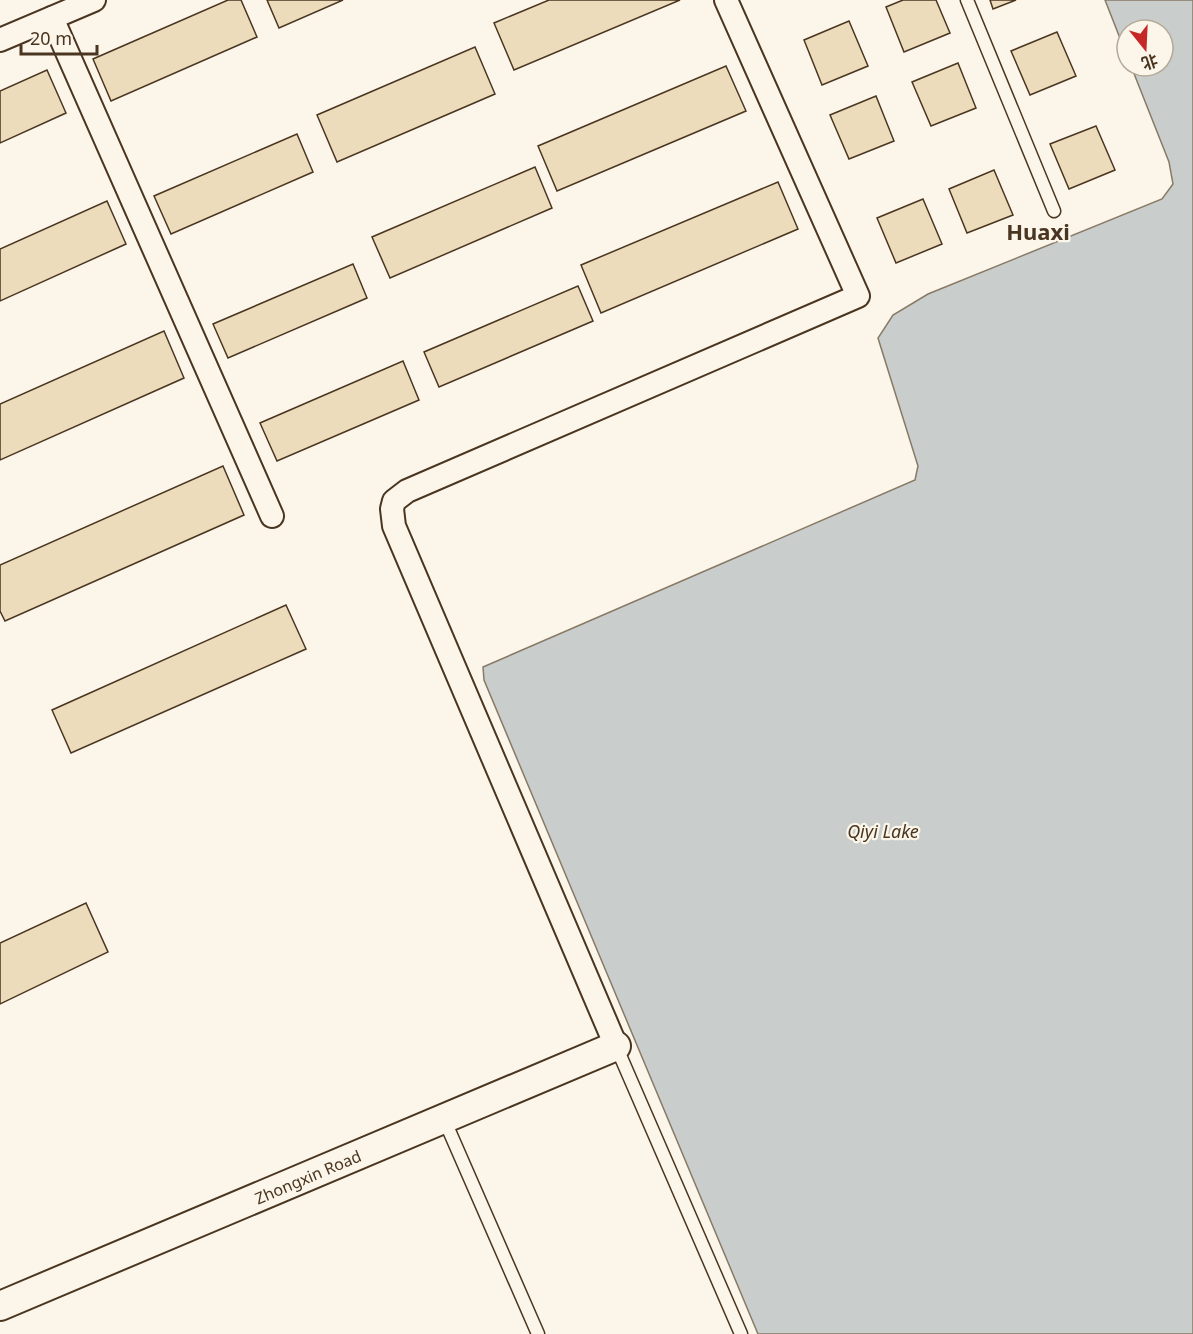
<svg xmlns="http://www.w3.org/2000/svg" width="1193" height="1334" font-family="'Noto Sans','Noto Sans SC',sans-serif">
<style>
.water{fill:#c9cecd;stroke:#887966;stroke-width:1.5}
.building{fill:#ecdcbc;stroke:#4a3520;stroke-width:1.5}
.lines{fill:none;stroke-linecap:round;stroke-linejoin:round}
.service-casing{stroke:#4a3520;stroke-width:15}
.minor-casing{stroke:#4a3520;stroke-width:26}
.tertiary-casing{stroke:#4a3520;stroke-width:32}
.service{stroke:#fbf6e9;stroke-width:12}
.minor{stroke:#fbf6e9;stroke-width:22}
.tertiary{stroke:#fbf6e9;stroke-width:28}
.labels{text-anchor:middle;stroke-width:4.5;stroke-linejoin:round;paint-order:stroke}
.street-label{font-size:16px;fill:#4a3520;stroke:#fbf6e9}
.water-label{font-size:18px;font-style:italic;fill:#4a3520;stroke:#fbf6e9}
.district-label{font-size:22px;font-weight:bold;fill:#4a3520;stroke:#fbf6e9}
</style>
<rect width="100%" height="100%" fill="#fbf6e9"/>
<path class="water" d="M 1105,0 L 1193,0 L 1193,1334 L 758,1334 L 484,680 L 483,667 L 915,480 L 918,466 L 878,338 L 893,315 L 928,294 L 1162,199 L 1173,184 L 1169,162 L 1131,66 L 1163,66 L 1163,30 L 1127,30 L 1127,56 Z"/>
<g class="building">
<path d="M 228,0 L 241,0 L 257,37 L 111,101 L 93,59 Z"/>
<path d="M 267,0 L 343,0 L 279,28 Z"/>
<path d="M 549,0 L 680,0 L 514,70 L 494,23 Z"/>
<path d="M 903,0 L 936,0 L 950,33 L 904,52 L 886,7 Z"/>
<path d="M 990,0 L 1016,0 L 993,9 Z"/>
<path d="M 849,21 L 868,66 L 822,85 L 804,40 Z"/>
<path d="M 1057,32 L 1076,76 L 1030,95 L 1011,51 Z"/>
<path d="M 475,47 L 495,94 L 337,162 L 317,115 Z"/>
<path d="M 958,63 L 976,108 L 931,126 L 912,82 Z"/>
<path d="M 726,66 L 746,111 L 557,191 L 538,146 Z"/>
<path d="M 47,70 L 66,113 L 0,143 L 0,91 Z"/>
<path d="M 876,96 L 894,141 L 849,159 L 830,115 Z"/>
<path d="M 1096,126 L 1115,170 L 1069,189 L 1050,144 Z"/>
<path d="M 297,134 L 313,172 L 171,234 L 154,196 Z"/>
<path d="M 535,167 L 552,208 L 390,278 L 372,237 Z"/>
<path d="M 994,170 L 1013,215 L 967,233 L 949,189 Z"/>
<path d="M 778,182 L 798,229 L 601,313 L 581,265 Z"/>
<path d="M 923,199 L 942,244 L 896,263 L 877,218 Z"/>
<path d="M 107,201 L 126,244 L 0,301 L 0,249 Z"/>
<path d="M 353,264 L 367,298 L 228,358 L 213,324 Z"/>
<path d="M 578,286 L 593,321 L 439,387 L 424,352 Z"/>
<path d="M 164,331 L 184,378 L 0,460 L 0,404 Z"/>
<path d="M 403,361 L 419,400 L 277,461 L 260,423 Z"/>
<path d="M 223,466 L 244,515 L 5,621 L 0,611 L 0,565 Z"/>
<path d="M 286,605 L 306,649 L 71,753 L 52,710 Z"/>
<path d="M 86,903 L 108,952 L 0,1004 L 0,943 Z"/>
</g>
<g class="lines">
<g class="service-casing">
<g id="service">
<path d="M 967,0 L 1054,211"/>
<path d="M 616,1046 L 741,1334"/>
<path d="M 444,1119 L 538,1334"/>
</g>
</g>
<g class="minor-casing">
<g id="minor">
<path d="M 52,18 L 272,516"/>
<path d="M 0,40 L 94,0"/>
<path d="M 616,1046 L 394,526 L 392,509 L 394,501 L 407,491 L 858,296 L 726,0"/>
</g>
</g>
<g class="tertiary-casing">
<path id="tertiary" d="M 0,1306 L 616,1046"/>
</g>
<use href="#service" class="service"/>
<use href="#minor" class="minor"/>
<use href="#tertiary" class="tertiary"/>
</g>
<g class="labels">
<g class="street-label">
<text transform="translate(308 1177) rotate(-23)" y="6">Zhongxin Road</text>
</g>
<g class="water-label">
<text x="883" y="838">Qiyi Lake</text>
</g>
<g class="district-label">
<text x="1038" y="240">Huaxi</text>
</g>
</g>
<g transform="translate(1145 48) rotate(162)"><circle r="28" fill="#fbf6e9" stroke="#b4a999" stroke-width="1.5"/>
<path d="M0-4.5L10 22L0 15L-10 22Z" fill="#c62828"/>
<text y="-9" font-size="16" font-weight="bold" text-anchor="middle" fill="#4a3520">北</text>
</g>
<path d="M21 45v9h76v-9" fill="none" stroke="#4a3520" stroke-width="3"/>
<text x="30" y="45" font-size="18" fill="#4a3520" stroke="#fbf6e9" stroke-width="4.5" paint-order="stroke">20 m</text>
</svg>
